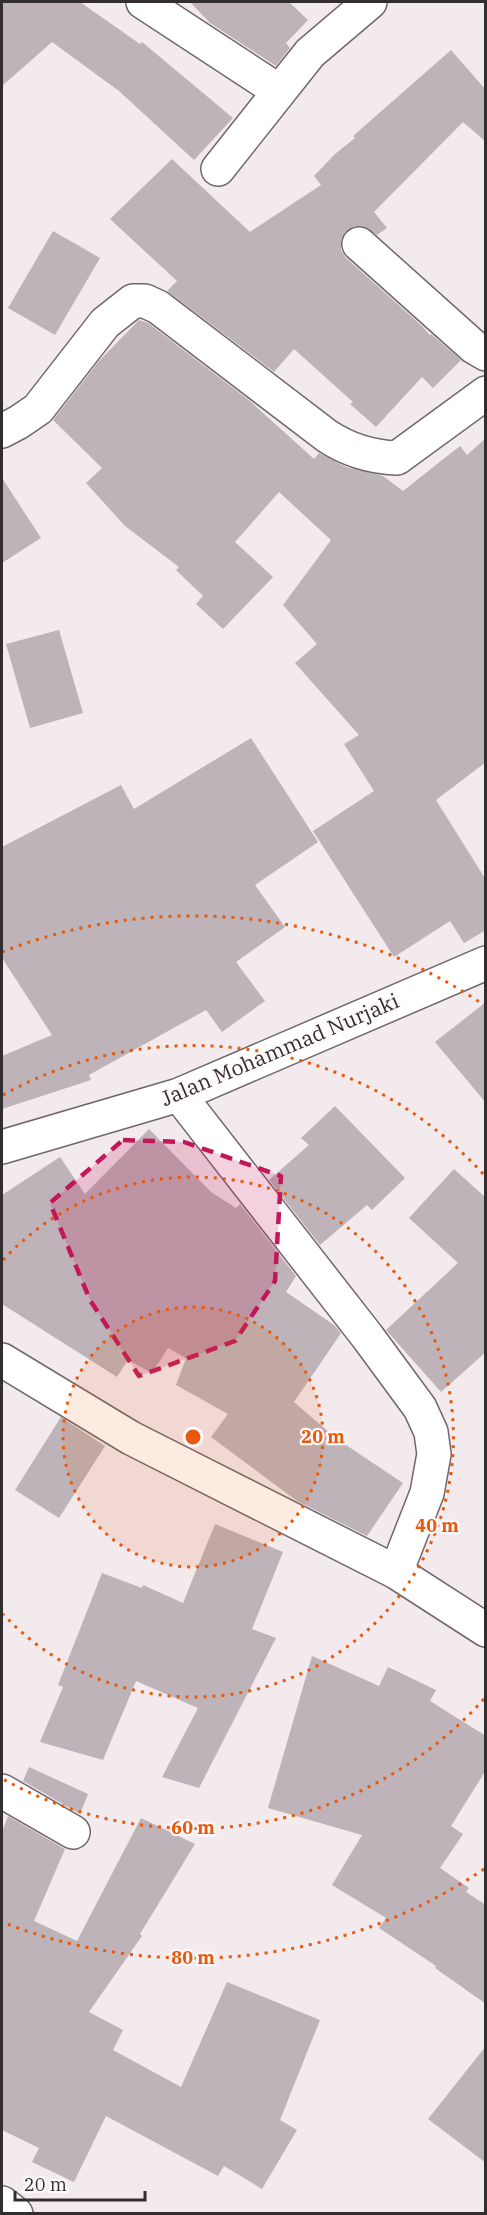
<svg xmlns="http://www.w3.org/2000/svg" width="487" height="2215" font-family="'IBM Plex Serif',serif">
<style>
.building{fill:#bdb3b8}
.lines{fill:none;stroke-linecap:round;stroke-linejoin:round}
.minor-casing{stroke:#70676c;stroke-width:36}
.minor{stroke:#fff;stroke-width:33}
.marked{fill:#c2185b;fill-opacity:0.2;stroke:#c2185b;stroke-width:4.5;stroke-dasharray:12 8;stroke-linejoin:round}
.ring{fill:none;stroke:#e8590c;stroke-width:3;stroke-dasharray:3 6}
.labels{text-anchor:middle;stroke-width:4.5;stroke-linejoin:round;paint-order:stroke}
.street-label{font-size:21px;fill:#322e30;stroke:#fef8fb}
.centre{fill:#e8590c;stroke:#fef8fb;stroke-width:3}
.ring-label{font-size:18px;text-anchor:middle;font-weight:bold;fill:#e8590c;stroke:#fef8fb;stroke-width:4.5;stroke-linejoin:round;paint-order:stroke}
</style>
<rect width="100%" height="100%" fill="#f3eaee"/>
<g class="building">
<path d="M 2,2 L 80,2 L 140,44 L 142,42 L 233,118 L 194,160 L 119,91 L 52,42 L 2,86 Z"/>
<path d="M 190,2 L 289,2 L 308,20 L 286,43 L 290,48 L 276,66 L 210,23 Z"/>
<path d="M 451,50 L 486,90 L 486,142 L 463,122 L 374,212 L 387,228 L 377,235 L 363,226 L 354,226 L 345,232 L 341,241 L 341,250 L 346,258 L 422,326 L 430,335 L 431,334 L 461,360 L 433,388 L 422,377 L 376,427 L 350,404 L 353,402 L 294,349 L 274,372 L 167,291 L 177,281 L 110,219 L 172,159 L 250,232 L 321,185 L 314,176 L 335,154 L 355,138 L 353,136 Z"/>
<path d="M 53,231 L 100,258 L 55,335 L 8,308 Z"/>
<path d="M 139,320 L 148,323 L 250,401 L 314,459 L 319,453 L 346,467 L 383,476 L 403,491 L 460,446 L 467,455 L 486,438 L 486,762 L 436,800 L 486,880 L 486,930 L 464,943 L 450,921 L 394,957 L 313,831 L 374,791 L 344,744 L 359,735 L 295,663 L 317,644 L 283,605 L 331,540 L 279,492 L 235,542 L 273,577 L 223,629 L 196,604 L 203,596 L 176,570 L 179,567 L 125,526 L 86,483 L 102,468 L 53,420 L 99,361 Z"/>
<path d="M 2,478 L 41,538 L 2,563 Z"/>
<path d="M 59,630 L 83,713 L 30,728 L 6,644 Z"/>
<path d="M 251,738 L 318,842 L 255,885 L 285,927 L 236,962 L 265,1001 L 222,1032 L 206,1010 L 89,1075 L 91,1080 L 2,1109 L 2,1056 L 52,1035 L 2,958 L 2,847 L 121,785 L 134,809 Z"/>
<path d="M 486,1002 L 486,1103 L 435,1042 Z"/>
<path d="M 335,1106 L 405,1178 L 372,1210 L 367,1205 L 320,1245 L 269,1180 L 309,1145 L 301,1138 Z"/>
<path d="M 149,1129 L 211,1192 L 236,1208 L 240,1204 L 296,1276 L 286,1292 L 334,1325 L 341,1333 L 294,1402 L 337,1439 L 403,1483 L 367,1536 L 297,1501 L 211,1437 L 228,1414 L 176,1385 L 186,1358 L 168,1348 L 152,1373 L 128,1360 L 117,1377 L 2,1304 L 2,1195 L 60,1157 L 85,1194 Z"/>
<path d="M 454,1169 L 486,1198 L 486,1352 L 441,1392 L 386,1330 L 458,1263 L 409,1218 Z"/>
<path d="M 61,1417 L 105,1446 L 59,1518 L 15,1490 Z"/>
<path d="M 215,1524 L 283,1552 L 252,1629 L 276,1638 L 199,1788 L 162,1777 L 198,1708 L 136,1681 L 103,1760 L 40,1742 L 63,1687 L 58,1685 L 102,1573 L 142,1588 L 143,1585 L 183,1603 Z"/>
<path d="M 312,1656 L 379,1686 L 388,1667 L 436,1690 L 430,1701 L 486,1736 L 486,1770 L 451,1826 L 463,1834 L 440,1868 L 469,1888 L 466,1892 L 486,1905 L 486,2004 L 435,1968 L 436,1966 L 379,1928 L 386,1918 L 332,1885 L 362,1835 L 268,1808 Z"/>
<path d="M 29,1767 L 88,1794 L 80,1814 L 23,1781 Z"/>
<path d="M 8,1816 L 65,1849 L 34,1921 L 77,1941 L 141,1818 L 195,1844 L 140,1934 L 142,1936 L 89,2012 L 123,2030 L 113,2050 L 181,2087 L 227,1982 L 320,2020 L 280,2120 L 297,2130 L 262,2189 L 224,2166 L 218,2176 L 106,2116 L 74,2182 L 32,2162 L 39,2148 L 2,2130 L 2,1832 Z"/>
<path d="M 486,2046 L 486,2163 L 428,2119 Z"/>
</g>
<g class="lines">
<g class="minor-casing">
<g id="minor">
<path d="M 143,2 L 279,91"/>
<path d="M 218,169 L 310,53 L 370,2"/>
<path d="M 359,244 L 474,347 L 486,354"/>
<path d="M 2,431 L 19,422 L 38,409 L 105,323 L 133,301 L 145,301 L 158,307 L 327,436 C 348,450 372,457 397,458 L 486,393"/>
<path d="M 179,1095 L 367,1336 L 420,1408 L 431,1432 L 434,1454 L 427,1493 L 396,1572"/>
<path d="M 2,1147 L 179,1095 L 486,963"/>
<path d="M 2,1360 L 131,1438 L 396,1572 L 486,1630"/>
<path d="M 2,1791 L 73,1832"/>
<path d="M 2,2203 L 16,2214"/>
</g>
</g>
<use href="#minor" class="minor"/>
</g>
<path class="marked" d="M 123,1140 L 184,1142 L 281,1176 L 275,1281 L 235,1341 L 139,1376 L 90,1300 L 50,1203 Z"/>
<circle cx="193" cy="1437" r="130" fill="#e8590c" fill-opacity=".12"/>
<g class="ring">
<circle cx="193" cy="1437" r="130"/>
<path d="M3 1260A260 260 0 1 1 3 1614"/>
<path d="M484 1699A391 391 0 0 1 3 1779M3 1095A391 391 0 0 1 484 1175"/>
<path d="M484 1869A521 521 0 0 1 2 1922M2 952A521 521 0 0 1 484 1005"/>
</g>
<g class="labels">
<g class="street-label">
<text transform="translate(280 1050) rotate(-23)" y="7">Jalan Mohammad Nurjaki</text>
</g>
</g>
<circle cx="193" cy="1437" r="9" class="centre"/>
<g class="ring-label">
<text x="323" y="1443">20 m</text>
<text x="437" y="1532">40 m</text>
<text x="193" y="1834">60 m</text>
<text x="193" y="1964">80 m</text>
</g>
<rect width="487" height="2215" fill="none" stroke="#322e30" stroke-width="6"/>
<path d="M15 2191v9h130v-9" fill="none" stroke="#322e30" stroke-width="3"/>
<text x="24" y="2191" font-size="18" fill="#322e30" stroke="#fef8fb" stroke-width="4.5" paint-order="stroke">20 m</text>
</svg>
